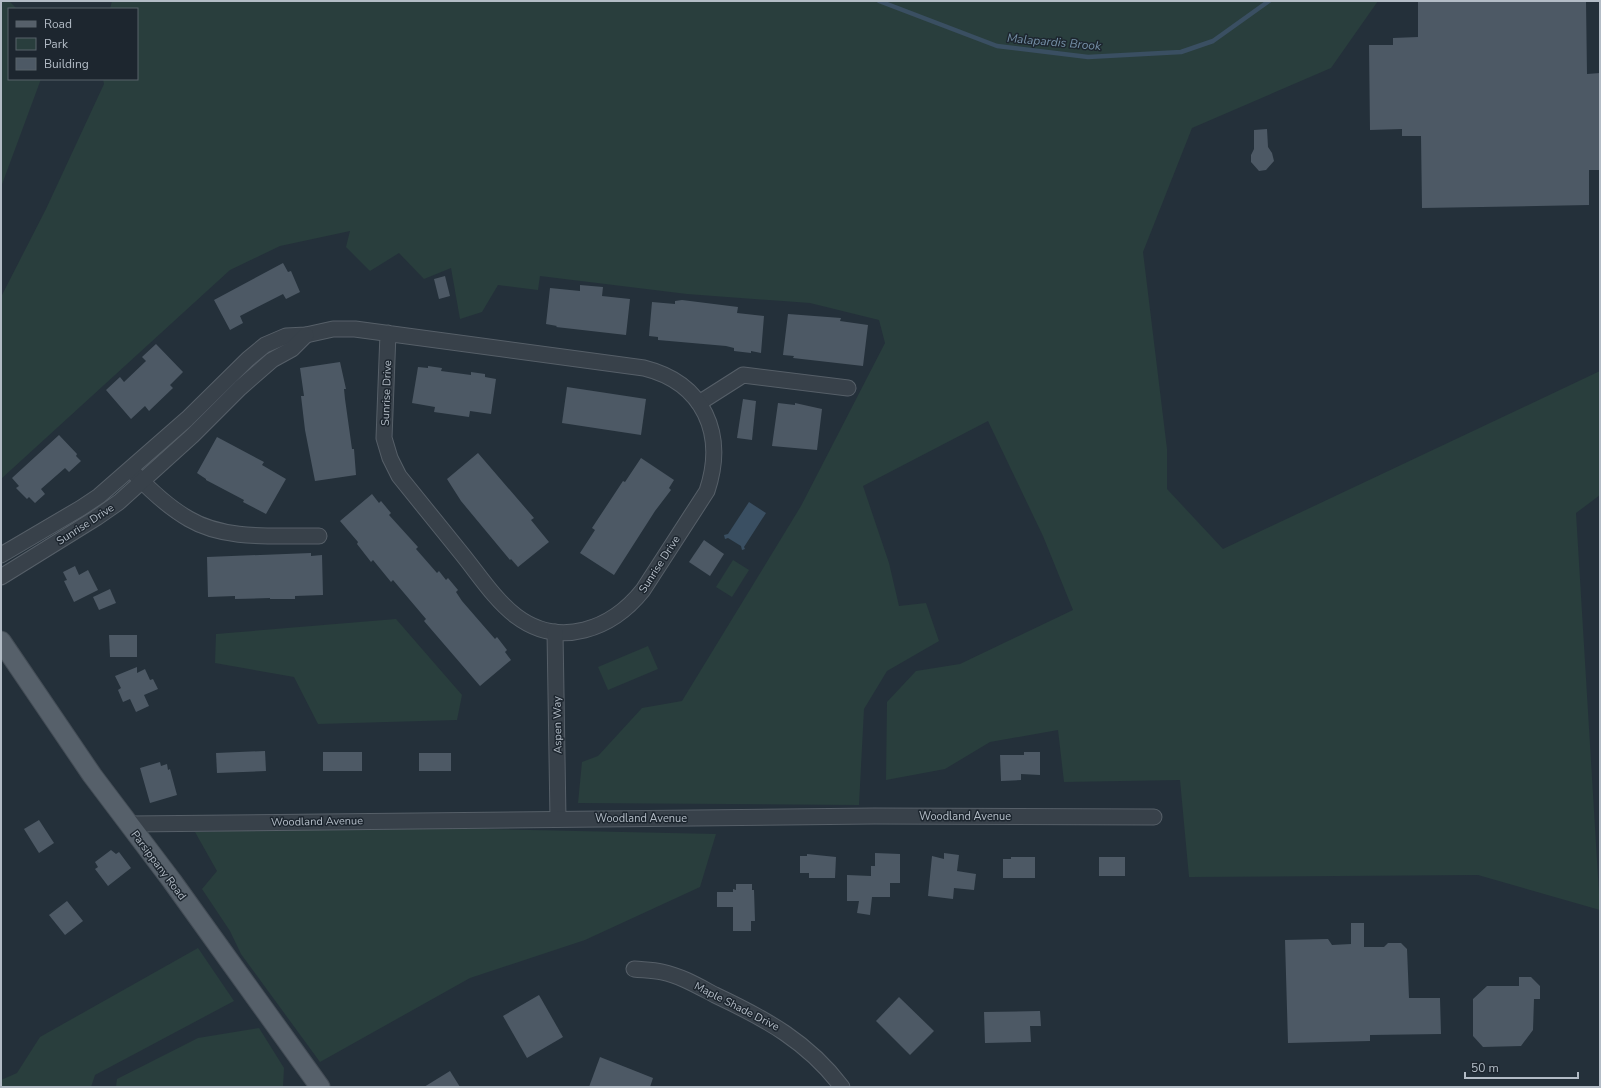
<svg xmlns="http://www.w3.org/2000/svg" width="1601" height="1088" font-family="'Nunito Sans',sans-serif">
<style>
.green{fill:#293e3d}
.water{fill:#3a4f62}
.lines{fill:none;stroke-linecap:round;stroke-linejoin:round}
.stream{stroke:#3a4f62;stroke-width:4.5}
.building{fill:#4d5965}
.minor-casing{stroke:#565f68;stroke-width:17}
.major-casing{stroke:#444d56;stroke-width:21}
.minor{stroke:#38414a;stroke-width:15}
.major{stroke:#56606a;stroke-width:19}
.labels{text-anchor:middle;stroke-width:3;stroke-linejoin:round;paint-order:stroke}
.street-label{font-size:11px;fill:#b3bcc6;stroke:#1d262f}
.water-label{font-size:12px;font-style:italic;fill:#7590a7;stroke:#1d262f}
</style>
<rect width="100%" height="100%" fill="#24303a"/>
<g class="green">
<path d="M 1,1 L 9,1 L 17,9 L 9,9 L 9,79 L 41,79 L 1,187 Z"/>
<path d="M 112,1 L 1378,1 L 1331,68 L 1192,128 L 1143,252 L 1167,449 L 1167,489 L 1223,549 L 1600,371 L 1600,495 L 1576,513 L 1600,910 L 1478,875 L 1189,877 L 1180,780 L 1064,782 L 1058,730 L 990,742 L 945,769 L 886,780 L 887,702 L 916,671 L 960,664 L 1073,610 L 1043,536 L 988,421 L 863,486 L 889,563 L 899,606 L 926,603 L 939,641 L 887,671 L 864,709 L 859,805 L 578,803 L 582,762 L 598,756 L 642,708 L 682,701 L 801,506 L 885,343 L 879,320 L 810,303 L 687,294 L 540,276 L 538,290 L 498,285 L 482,312 L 460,319 L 451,268 L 424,279 L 399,253 L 370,271 L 346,247 L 350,231 L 280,246 L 230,270 L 1,479 L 1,297 L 46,209 L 104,84 L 103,79 L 137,79 L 137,9 L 110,9 Z"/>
<path d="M 733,560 L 749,570 L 732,597 L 716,587 Z"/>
<path d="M 396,619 L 462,695 L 457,720 L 318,724 L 294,677 L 215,663 L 216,634 Z"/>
<path d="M 648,646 L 658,669 L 608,690 L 598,667 Z"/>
<path d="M 354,826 L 716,834 L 700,887 L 585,940 L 470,978 L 320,1062 L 241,954 L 230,931 L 202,889 L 217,871 L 195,832 Z"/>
<path d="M 198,948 L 234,1001 L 95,1075 L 91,1087 L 1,1087 L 1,1080 L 17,1073 L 40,1037 Z"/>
<path d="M 259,1028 L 284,1068 L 283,1087 L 116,1087 L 117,1079 L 198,1038 Z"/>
</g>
<path class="water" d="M 749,502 L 766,513 L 744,547 L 745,549 L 742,550 L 741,546 L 728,538 L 725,539 L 724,535 L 728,534 Z"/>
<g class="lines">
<path class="stream" d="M 879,1 L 997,46 L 1088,57 L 1181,52 L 1213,41 L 1269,1"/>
</g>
<g class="building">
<path d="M 1418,1 L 1586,1 L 1587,74 L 1600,73 L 1600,170 L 1589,170 L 1589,205 L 1422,208 L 1421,136 L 1402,136 L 1402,129 L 1370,130 L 1369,45 L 1393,45 L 1393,38 L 1418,37 Z"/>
<path d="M 1267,129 L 1268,147 L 1272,153 L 1274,161 L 1266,170 L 1259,171 L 1251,162 L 1251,155 L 1254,149 L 1254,130 Z"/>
<path d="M 283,263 L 288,272 L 291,271 L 300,292 L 286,299 L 283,294 L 240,316 L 243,323 L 230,330 L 214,300 Z"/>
<path d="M 445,276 L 450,296 L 439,299 L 434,279 Z"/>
<path d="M 580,285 L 603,287 L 602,296 L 630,299 L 626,335 L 556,327 L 557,326 L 546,324 L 550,288 L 580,291 Z"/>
<path d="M 682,300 L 738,307 L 737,313 L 764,316 L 761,353 L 751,351 L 751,353 L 734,351 L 734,348 L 726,346 L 658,340 L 658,337 L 649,336 L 652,302 L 675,304 L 675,301 Z"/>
<path d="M 788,314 L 841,318 L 840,321 L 868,325 L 863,366 L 793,358 L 794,356 L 783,355 Z"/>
<path d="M 156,344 L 183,372 L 170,385 L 173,388 L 149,411 L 145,406 L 131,419 L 106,390 L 120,377 L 124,382 L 146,361 L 142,357 Z"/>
<path d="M 340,362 L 346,389 L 344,389 L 345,399 L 352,449 L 354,449 L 356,475 L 315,481 L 305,430 L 301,396 L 304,396 L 300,368 Z"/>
<path d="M 428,366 L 442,368 L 441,371 L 471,375 L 471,372 L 485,374 L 485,377 L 496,379 L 491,414 L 470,411 L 469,417 L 434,412 L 435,407 L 412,403 L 418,367 L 428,368 Z"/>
<path d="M 567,387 L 646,399 L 641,435 L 562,423 Z"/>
<path d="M 743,399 L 756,401 L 752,440 L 737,438 Z"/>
<path d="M 778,403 L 795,405 L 795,403 L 822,409 L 817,450 L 772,446 Z"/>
<path d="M 59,435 L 77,454 L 76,456 L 81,461 L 69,472 L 65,468 L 41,489 L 45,494 L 35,503 L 29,497 L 27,499 L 16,488 L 19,486 L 12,478 Z"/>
<path d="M 217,437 L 264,462 L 262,465 L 286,479 L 266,514 L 243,502 L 244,500 L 206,480 L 206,479 L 197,473 Z"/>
<path d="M 478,453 L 534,518 L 531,520 L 549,542 L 518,567 L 511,559 L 510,560 L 461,501 L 447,479 Z"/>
<path d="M 641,458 L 674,480 L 669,488 L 671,490 L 655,511 L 614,575 L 580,553 L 595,530 L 592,528 L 623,481 L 625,482 Z"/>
<path d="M 372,494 L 379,503 L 381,501 L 391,513 L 389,515 L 418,547 L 416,549 L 437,573 L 439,571 L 446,580 L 448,578 L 458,590 L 456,592 L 462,601 L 488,631 L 495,639 L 497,637 L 507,650 L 505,652 L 511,660 L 480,686 L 424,621 L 426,619 L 393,580 L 391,582 L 373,560 L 371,562 L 357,544 L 358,542 L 340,521 Z"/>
<path d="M 704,540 L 724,554 L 710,576 L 689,562 Z"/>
<path d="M 311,553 L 311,556 L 322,555 L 323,595 L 295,596 L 295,599 L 270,599 L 270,598 L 235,599 L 235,596 L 208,597 L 207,557 Z"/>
<path d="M 75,566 L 79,575 L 88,570 L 98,590 L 74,602 L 64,581 L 67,580 L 63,572 Z"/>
<path d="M 110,589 L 116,603 L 99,610 L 93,597 Z"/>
<path d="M 109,635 L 137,635 L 137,657 L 110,657 Z"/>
<path d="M 137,667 L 137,673 L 145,669 L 150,680 L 153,679 L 158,689 L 144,695 L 149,706 L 136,712 L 130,699 L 123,702 L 118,690 L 121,688 L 115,676 Z"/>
<path d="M 265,751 L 266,771 L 217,773 L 216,753 Z"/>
<rect x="323" y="752" width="39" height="19"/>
<path d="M 1024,752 L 1040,752 L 1040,775 L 1021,774 L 1021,780 L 1001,781 L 1000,755 L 1024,755 Z"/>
<rect x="419" y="753" width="32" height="18"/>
<path d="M 160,762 L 161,766 L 167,764 L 168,770 L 170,769 L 177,795 L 150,803 L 140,768 Z"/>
<path d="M 39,820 L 54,843 L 39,853 L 24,829 Z"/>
<path d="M 111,850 L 116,854 L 119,852 L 131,868 L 108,886 L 95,869 L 98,867 L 95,862 Z"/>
<path d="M 875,853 L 900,854 L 900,883 L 890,883 L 890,897 L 872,897 L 870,915 L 857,913 L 859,901 L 847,901 L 847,875 L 871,876 L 871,866 L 875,866 Z"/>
<path d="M 944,853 L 959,855 L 957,871 L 976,874 L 974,890 L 954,888 L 953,899 L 928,896 L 932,856 L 944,859 Z"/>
<path d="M 807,854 L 836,857 L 835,878 L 809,878 L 809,873 L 800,873 L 800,856 L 807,856 Z"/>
<path d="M 1011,857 L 1035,857 L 1035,878 L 1003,878 L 1003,859 L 1011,859 Z"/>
<rect x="1099" y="857" width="26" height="19"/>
<path d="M 736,884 L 752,884 L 752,890 L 754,890 L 755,921 L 751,921 L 751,931 L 733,931 L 733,907 L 717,907 L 717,892 L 733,892 L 733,889 L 736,890 Z"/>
<path d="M 67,901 L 83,921 L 65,935 L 49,915 Z"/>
<path d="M 1351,923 L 1364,923 L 1364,947 L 1384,947 L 1388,943 L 1401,943 L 1407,949 L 1409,998 L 1440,998 L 1441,1034 L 1370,1035 L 1370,1041 L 1288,1043 L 1285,940 L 1328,939 L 1332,945 L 1351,944 Z"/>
<path d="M 1519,977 L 1531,977 L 1540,986 L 1540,999 L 1534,999 L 1533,1030 L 1521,1046 L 1483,1047 L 1473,1036 L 1473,999 L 1487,986 L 1519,986 Z"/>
<path d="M 539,995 L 563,1037 L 527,1058 L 503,1016 Z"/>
<path d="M 899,997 L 934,1031 L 910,1055 L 876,1021 Z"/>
<path d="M 1040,1011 L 1041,1026 L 1030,1026 L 1031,1042 L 985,1043 L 984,1012 Z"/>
<path d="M 600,1057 L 653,1078 L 650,1087 L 589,1087 Z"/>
<path d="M 450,1071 L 460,1087 L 424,1087 Z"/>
</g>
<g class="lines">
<g class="minor-casing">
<g id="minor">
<path d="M 699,403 L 743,375 L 848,388"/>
<path d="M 135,474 C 151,491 168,507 189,519 C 226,541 277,535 319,536"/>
<path d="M 1,555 L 81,508 L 99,496 L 187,419 L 248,359 L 265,345 L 286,336 L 306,335 L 333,329 L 355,329 L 644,368 C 704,383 726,434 707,491 L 643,590 C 612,629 560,649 516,616 C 495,600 479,575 462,554 C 441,528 420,502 399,476 L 390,458 L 384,438 L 388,333"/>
<path d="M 1,577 L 96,518 L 119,502 L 192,436 L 240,388 L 272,360 L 292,349 L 306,335"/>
<path d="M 555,632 L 558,819"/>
<path d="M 129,824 L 874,816 L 1154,817"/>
<path d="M 634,969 C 643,970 653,970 662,972 C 681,976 698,986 715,995 C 766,1019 808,1042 842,1087"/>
</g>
</g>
<g class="major-casing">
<path id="major" d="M 1,641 L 92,775 L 172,881 L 320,1087"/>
</g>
<use href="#minor" class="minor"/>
<use href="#major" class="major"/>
</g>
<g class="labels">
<g class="street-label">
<text transform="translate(386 393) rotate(-88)" y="4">Sunrise Drive</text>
<text transform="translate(85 524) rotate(-33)" y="4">Sunrise Drive</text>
<text transform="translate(659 564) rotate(-57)" y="4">Sunrise Drive</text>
<text transform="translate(557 725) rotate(-91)" y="4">Aspen Way</text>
<text x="965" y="820">Woodland Avenue</text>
<text x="641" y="822">Woodland Avenue</text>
<text transform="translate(317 821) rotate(-1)" y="4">Woodland Avenue</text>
<text transform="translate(159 865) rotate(53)" y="4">Parsippany Road</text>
<text transform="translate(737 1006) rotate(27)" y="4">Maple Shade Drive</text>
</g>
<g class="water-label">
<text transform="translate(1054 42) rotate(5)" y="4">Malapardis Brook</text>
</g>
</g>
<rect width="1601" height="1088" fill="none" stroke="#b3bcc6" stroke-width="4"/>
<rect x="8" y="8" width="130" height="72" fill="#1d262f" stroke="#59626b"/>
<rect x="16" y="21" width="20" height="6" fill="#56606a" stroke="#59626b"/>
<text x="44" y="28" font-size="12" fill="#b3bcc6">Road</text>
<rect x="16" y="38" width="20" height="12" fill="#293e3d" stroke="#59626b"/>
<text x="44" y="48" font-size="12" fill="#b3bcc6">Park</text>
<rect x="16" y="58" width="20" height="12" fill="#4d5965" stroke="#59626b"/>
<text x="44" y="68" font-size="12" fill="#b3bcc6">Building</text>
<path d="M1465 1072v6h113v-6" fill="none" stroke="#b3bcc6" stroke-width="2"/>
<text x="1471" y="1072" font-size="12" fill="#b3bcc6" stroke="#1d262f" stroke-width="3" paint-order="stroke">50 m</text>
</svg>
